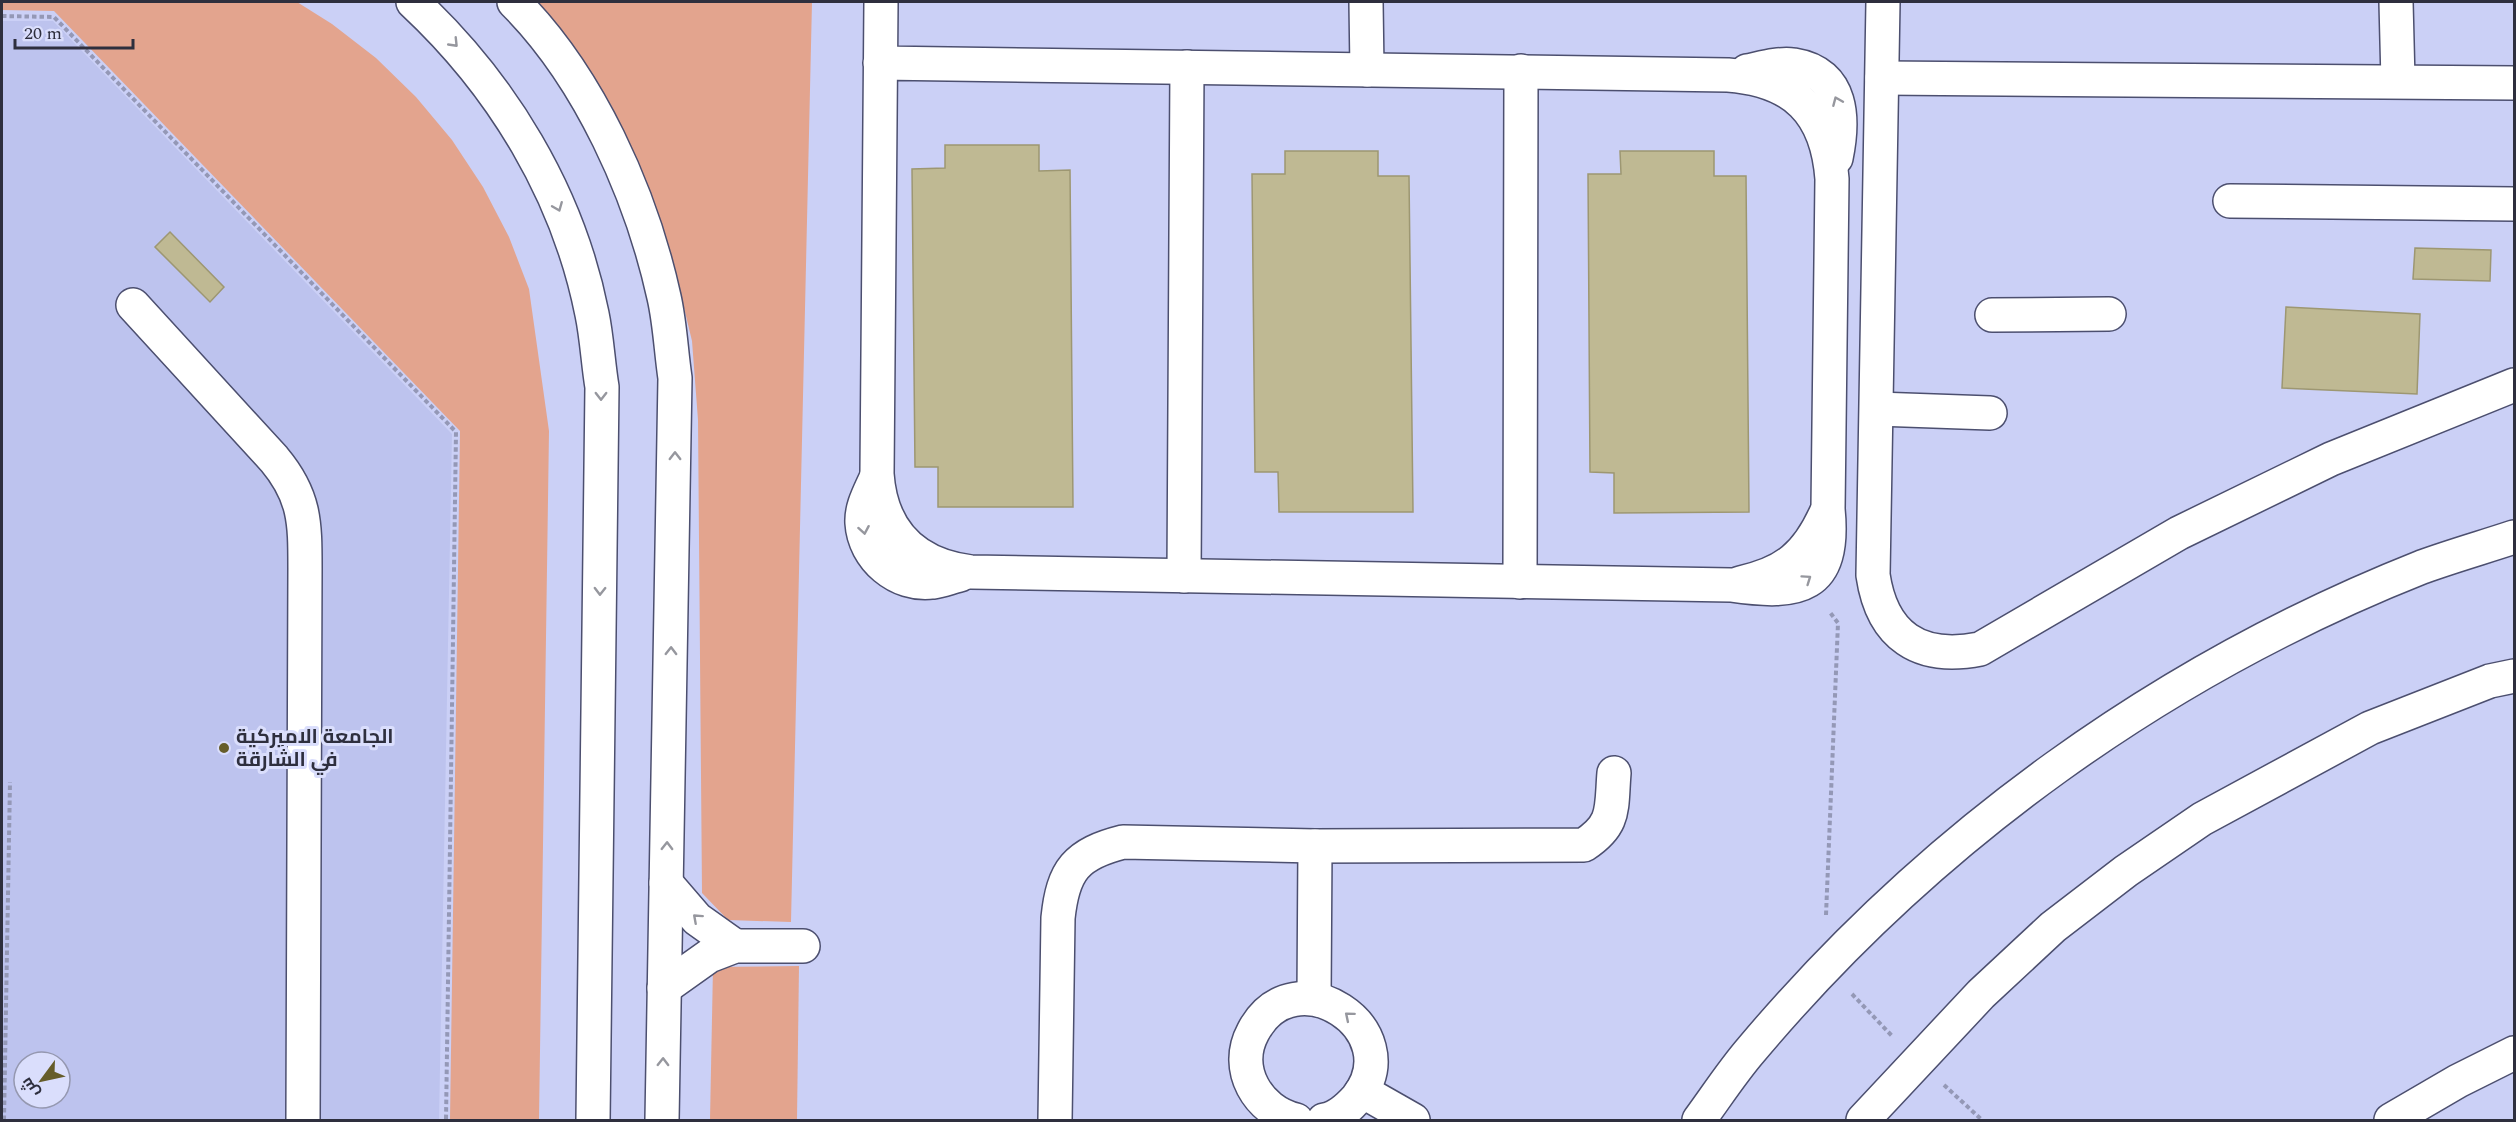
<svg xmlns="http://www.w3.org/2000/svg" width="2516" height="1122" font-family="Spectral,Cairo,serif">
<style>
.built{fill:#bdc3ee;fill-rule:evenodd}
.green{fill:#e3a48e}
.building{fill:#bfb993;stroke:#9d9772;stroke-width:1.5}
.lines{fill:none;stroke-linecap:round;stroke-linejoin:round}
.minor-casing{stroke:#4c4f6f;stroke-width:36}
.path{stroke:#9498b6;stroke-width:4;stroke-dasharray:4.5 3;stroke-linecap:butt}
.minor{stroke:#fff;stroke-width:33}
.oneway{stroke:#96979e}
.poi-dot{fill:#665d2a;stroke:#dadefc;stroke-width:2}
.labels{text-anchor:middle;stroke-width:6;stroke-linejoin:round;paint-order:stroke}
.poi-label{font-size:20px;font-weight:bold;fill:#2e2f3e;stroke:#dadefc;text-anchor:start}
</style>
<rect width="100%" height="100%" fill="#cbd0f6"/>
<path class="built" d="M 2,21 L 53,21 L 452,434 L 439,1120 L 2,1120 ZM 24,1062 L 60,1062 L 60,1098 L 24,1098 Z"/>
<g class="green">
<path d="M 2,2 L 297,2 L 332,24 L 376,58 L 416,97 L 452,140 L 483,187 L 509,237 L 529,289 L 549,431 L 539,1120 L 450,1120 L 460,431 L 54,11 L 2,10 Z"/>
<path d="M 536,2 L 812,2 L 791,922 L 728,920 L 702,893 L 698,420 L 692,341 L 672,258 L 646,182 L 611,105 L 570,45 Z"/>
<path d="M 799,966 L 797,1120 L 710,1120 L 713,967 Z"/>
</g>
<g class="building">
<path d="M 945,145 L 1039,145 L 1039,171 L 1070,170 L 1073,507 L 938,507 L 938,467 L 915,467 L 912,169 L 945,168 Z"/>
<path d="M 1285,151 L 1378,151 L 1378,176 L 1409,176 L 1413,512 L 1279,512 L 1278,472 L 1255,472 L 1252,174 L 1285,174 Z"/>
<path d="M 1620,151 L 1714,151 L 1714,176 L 1746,176 L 1749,512 L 1614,513 L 1614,473 L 1590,472 L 1588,174 L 1621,174 Z"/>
<path d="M 170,232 L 224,287 L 210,302 L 155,247 Z"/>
<path d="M 2415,248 L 2491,250 L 2490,281 L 2413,279 Z"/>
<path d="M 2286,307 L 2420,314 L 2417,394 L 2282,388 Z"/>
</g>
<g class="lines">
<g class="minor-casing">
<g id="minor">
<path d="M 413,2 C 502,85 568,193 592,314 C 597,338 598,363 602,387 L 593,1120"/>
<path d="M 514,2 C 589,77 641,193 664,297 C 670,323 671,351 675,378 L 662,1120"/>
<path d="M 1366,2 L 1367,70"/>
<path d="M 1883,2 L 1873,575 C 1882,636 1919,661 1980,649 L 2179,533 L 2331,459 L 2514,385"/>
<path d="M 2396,2 L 2398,81"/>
<path d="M 880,63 L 1728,75 C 1794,80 1827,112 1832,179 L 1828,509 C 1836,589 1799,595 1731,585 L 971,572 C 914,565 881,532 877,474 L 881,2"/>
<path d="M 1747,71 C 1762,68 1778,63 1794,65 C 1844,73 1844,120 1836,158"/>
<path d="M 1882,78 L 2514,83"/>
<path d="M 2230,201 L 2514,204"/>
<path d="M 133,305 L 274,459 C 305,496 305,522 305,568 L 303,1120"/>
<path d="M 1992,315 L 2109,314"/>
<path d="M 1877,409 L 1990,413"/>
<path d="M 876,478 C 870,492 861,507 862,523 C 864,558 898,587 933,582 C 942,581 951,577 960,575"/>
<path d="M 1184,576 L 1187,67"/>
<path d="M 1520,582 L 1521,71"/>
<path d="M 1740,583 C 1786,573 1807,555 1826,513"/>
<path d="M 666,883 L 697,919 L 735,946"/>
<path d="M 664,988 L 709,956 L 735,946 L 803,946"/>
<path d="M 1314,998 L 1315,846"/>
<path d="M 1362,1091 L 1413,1120"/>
<path d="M 1055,1120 L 1058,918 C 1063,870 1076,854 1123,842 L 1315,846 L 1584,845 C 1616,824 1611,809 1614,773"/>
<path d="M 1296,1120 C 1258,1111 1233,1069 1253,1032 C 1294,953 1411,1030 1357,1098 C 1348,1108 1338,1118 1324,1120"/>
<path d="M 1699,1120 C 1716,1097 1732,1072 1751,1050 C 1930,837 2162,670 2422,567 C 2452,556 2484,547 2514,537"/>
<path d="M 1863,1120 L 1981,994 L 2053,927 L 2126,871 L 2202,819 L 2370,728 L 2490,681 L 2514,676"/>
<path d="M 2391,1120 L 2458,1081 L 2514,1053"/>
</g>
</g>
<g class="path">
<path d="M 2,16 L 54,17 L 456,432 L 446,1120"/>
<path d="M 1826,915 L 1838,623 L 1829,611"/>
<path d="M 1852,994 L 1893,1037"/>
<path d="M 1944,1085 L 1982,1120"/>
<path d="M 4,1120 L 10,782"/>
</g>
<use href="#minor" class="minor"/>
</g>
<defs><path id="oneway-chevron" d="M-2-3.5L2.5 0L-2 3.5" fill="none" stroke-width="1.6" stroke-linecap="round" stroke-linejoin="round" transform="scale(1.5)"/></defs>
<g class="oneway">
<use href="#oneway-chevron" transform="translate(454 43) rotate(46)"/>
<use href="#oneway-chevron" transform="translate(1837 101) rotate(-113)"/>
<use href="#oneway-chevron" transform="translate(558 207) rotate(68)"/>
<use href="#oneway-chevron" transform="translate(601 396) rotate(90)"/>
<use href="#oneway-chevron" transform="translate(675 456) rotate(-90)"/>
<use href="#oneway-chevron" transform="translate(864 530) rotate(80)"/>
<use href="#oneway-chevron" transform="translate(1807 579) rotate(-35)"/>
<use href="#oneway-chevron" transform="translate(600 591) rotate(91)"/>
<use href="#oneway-chevron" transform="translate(671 651) rotate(-89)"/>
<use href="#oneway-chevron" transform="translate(667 846) rotate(-89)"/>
<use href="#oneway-chevron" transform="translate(697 918) rotate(-138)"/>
<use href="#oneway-chevron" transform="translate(1349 1016) rotate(-140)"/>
<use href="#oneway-chevron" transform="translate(663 1062) rotate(-89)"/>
</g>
<circle class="poi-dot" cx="224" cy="748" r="6"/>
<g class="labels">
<g class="poi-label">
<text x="236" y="743">الجامعة الاميركية<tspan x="236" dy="23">في الشارقة</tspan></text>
</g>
</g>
<rect width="2516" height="1122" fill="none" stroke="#2e2f3e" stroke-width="6"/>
<g transform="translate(42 1080) rotate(237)"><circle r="28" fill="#dadefc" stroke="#9598b0" stroke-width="1.5"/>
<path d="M0-4.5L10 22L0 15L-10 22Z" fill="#665d2a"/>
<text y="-9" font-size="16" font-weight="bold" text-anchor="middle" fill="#2e2f3e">ش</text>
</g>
<path d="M15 39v9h118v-9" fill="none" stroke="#2e2f3e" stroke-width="3"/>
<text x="24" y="39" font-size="18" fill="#2e2f3e" stroke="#dadefc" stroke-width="4.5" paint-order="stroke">20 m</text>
</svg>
